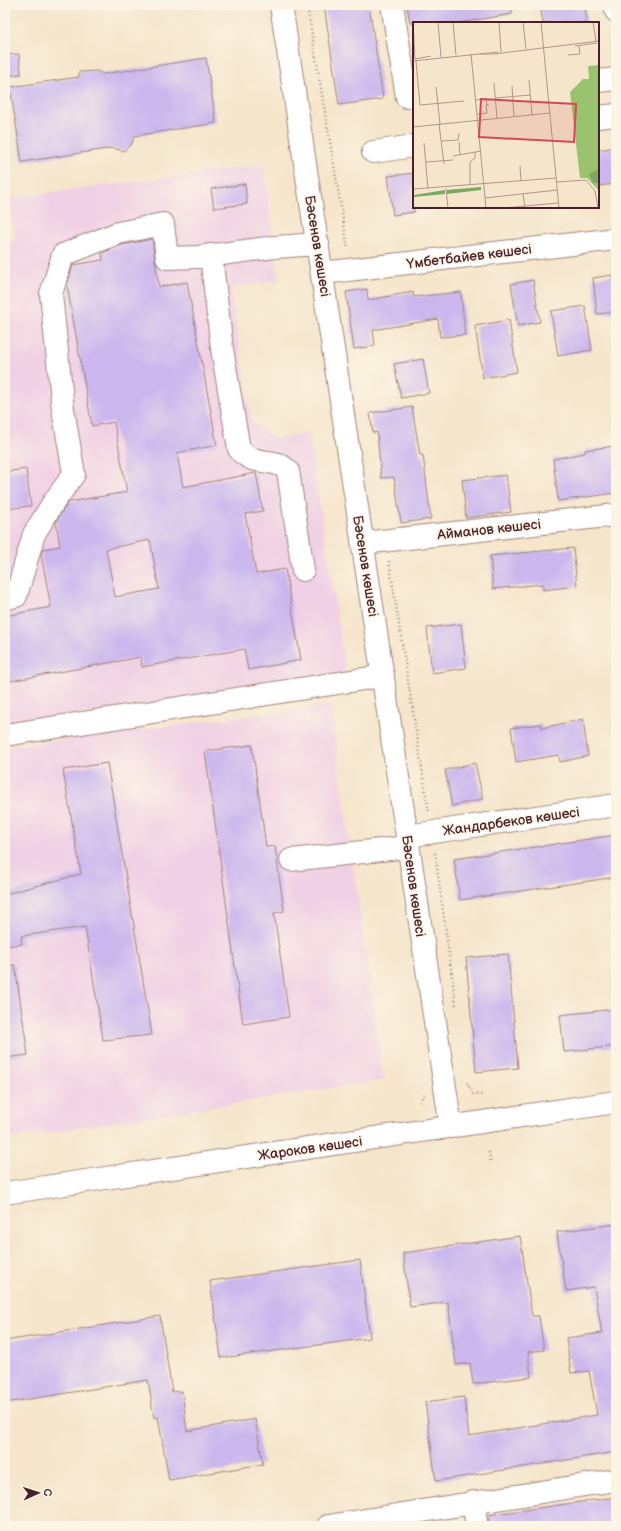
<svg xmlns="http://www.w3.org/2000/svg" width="621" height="1531" font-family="'Balsamiq Sans',sans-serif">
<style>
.built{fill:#f0d0e5}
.building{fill:#cbb7ee;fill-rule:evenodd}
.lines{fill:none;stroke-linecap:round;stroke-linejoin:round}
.minor-casing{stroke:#a0827b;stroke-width:24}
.major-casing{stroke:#a0827b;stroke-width:24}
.path{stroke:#a0827b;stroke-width:2.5;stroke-dasharray:1 3;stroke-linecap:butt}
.minor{stroke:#fff;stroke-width:22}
.major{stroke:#fff;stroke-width:22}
.labels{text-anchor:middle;stroke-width:3;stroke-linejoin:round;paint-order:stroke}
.street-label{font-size:14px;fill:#4a1f2b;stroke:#fcf5e5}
.inset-road{fill:none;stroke:#b1968b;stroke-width:1}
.view{fill:#d1495b;fill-opacity:0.15;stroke:#d1495b;stroke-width:2}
.inset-edge{fill:none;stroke:#4a1f2b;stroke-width:2}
</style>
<rect width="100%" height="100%" fill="#fcf5e5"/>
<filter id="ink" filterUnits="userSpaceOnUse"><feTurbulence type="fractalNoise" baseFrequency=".025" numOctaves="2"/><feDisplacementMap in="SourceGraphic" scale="8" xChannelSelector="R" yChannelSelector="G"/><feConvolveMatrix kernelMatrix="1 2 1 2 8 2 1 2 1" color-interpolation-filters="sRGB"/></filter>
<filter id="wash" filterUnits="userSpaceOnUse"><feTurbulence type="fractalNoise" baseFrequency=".012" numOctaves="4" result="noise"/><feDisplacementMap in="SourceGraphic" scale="16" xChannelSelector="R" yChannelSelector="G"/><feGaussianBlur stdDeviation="0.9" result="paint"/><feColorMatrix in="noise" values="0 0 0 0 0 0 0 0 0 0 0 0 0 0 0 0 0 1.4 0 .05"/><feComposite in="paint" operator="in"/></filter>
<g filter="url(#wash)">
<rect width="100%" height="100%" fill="#f5e5cb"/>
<g class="built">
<path d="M 263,165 L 279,280 L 230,288 L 252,422 L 274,439 L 309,433 L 346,676 L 5,725 L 5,244 L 15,241 L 9,198 Z"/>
<path d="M 330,705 L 384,1080 L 5,1139 L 5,747 Z"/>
</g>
<g id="blocks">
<g class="building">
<path d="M 324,5 L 369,5 L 383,99 L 339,105 Z"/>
<path d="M 407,5 L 512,5 L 512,14 L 458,23 L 410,23 Z"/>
<path d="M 540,5 L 585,5 L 587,23 L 543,23 Z"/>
<path d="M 19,54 L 21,74 L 5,76 L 5,55 Z"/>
<path d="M 206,58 L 216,123 L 134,136 L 132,144 L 123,151 L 113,148 L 22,162 L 10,87 L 79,77 L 79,72 L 97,71 L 103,74 Z"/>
<path d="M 616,147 L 616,184 L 598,186 L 598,150 Z"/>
<path d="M 414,173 L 414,212 L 393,215 L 388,176 Z"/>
<path d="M 245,184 L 247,204 L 214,208 L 211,189 Z"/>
<path d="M 152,239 L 159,287 L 187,282 L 217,445 L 177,453 L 183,487 L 256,473 L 263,511 L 245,514 L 256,574 L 285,569 L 301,660 L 248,670 L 244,649 L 142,667 L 141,657 L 5,682 L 5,616 L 51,607 L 41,554 L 43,549 L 60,546 L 56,522 L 63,510 L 69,502 L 127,492 L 114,422 L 92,426 L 67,285 L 73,265 L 103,260 L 102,253 L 122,245 ZM 150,540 L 159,589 L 115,597 L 106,549 Z"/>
<path d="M 612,275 L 616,312 L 597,314 L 593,278 Z"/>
<path d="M 533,280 L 540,322 L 518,326 L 511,284 Z"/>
<path d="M 367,289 L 368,300 L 413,292 L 414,297 L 461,292 L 465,335 L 440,337 L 438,319 L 373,330 L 375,346 L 354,349 L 346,292 Z"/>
<path d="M 585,306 L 592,350 L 558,356 L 551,311 Z"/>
<path d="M 509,320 L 517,372 L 483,378 L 475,326 Z"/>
<path d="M 423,359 L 429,393 L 401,398 L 394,364 Z"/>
<path d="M 412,407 L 420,455 L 423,455 L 431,519 L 401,523 L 394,477 L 381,478 L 377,432 L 373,433 L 370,413 Z"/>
<path d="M 614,446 L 616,460 L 616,493 L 558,501 L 553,459 L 585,453 L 585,450 Z"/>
<path d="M 26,469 L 31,506 L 5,509 L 5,472 Z"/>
<path d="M 506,475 L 511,512 L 466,518 L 462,480 Z"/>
<path d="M 573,548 L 577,586 L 543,590 L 543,584 L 493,589 L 490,556 Z"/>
<path d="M 461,624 L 466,668 L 432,673 L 427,628 Z"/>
<path d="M 583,719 L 588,756 L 560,762 L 559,755 L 516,762 L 511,728 L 541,724 L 542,728 Z"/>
<path d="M 252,745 L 266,847 L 275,846 L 284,911 L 274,913 L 289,1017 L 243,1024 L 205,751 Z"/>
<path d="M 107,763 L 152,1035 L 103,1040 L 85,927 L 21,936 L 22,944 L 5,946 L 5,894 L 81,874 L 63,770 Z"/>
<path d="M 475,763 L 483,799 L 452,806 L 445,770 Z"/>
<path d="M 616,835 L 616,877 L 460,900 L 454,859 Z"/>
<path d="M 508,954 L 518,1068 L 476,1072 L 466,958 Z"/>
<path d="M 15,965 L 28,1055 L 5,1058 L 5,966 Z"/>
<path d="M 616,1009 L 616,1046 L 564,1052 L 560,1015 Z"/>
<path d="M 616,1224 L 616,1452 L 436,1481 L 425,1402 L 464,1397 L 469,1436 L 597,1415 L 589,1371 L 571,1373 L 566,1338 L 602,1333 L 594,1287 L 566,1291 L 557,1232 Z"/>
<path d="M 520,1236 L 532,1316 L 539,1316 L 544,1350 L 528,1352 L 531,1377 L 473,1384 L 470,1363 L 456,1365 L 448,1302 L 410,1307 L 403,1253 Z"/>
<path d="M 360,1260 L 370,1338 L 221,1358 L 210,1281 Z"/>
<path d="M 160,1316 L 172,1392 L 182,1391 L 187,1431 L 255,1419 L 263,1464 L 169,1480 L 158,1417 L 154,1418 L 148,1380 L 5,1403 L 5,1341 Z"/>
<path d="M 616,1497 L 616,1526 L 489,1526 L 488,1515 Z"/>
</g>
</g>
</g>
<g filter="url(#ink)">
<use href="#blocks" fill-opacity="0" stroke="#a0827b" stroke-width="1"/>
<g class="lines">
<g class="minor-casing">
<g id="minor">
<path d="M 281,5 L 451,1127"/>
<path d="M 392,5 L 407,97 L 414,96"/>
<path d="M 615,5 L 616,11"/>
<path d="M 598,81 L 616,79"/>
<path d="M 598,117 L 616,115"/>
<path d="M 373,152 L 414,146"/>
<path d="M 211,255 L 222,349 L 239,449 C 253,468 273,455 288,471 L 303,570"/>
<path d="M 322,273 L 616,239"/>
<path d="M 363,543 L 616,515"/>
<path d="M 5,599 L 16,596 L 34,534 L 53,503 L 74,474 L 63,409 L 51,294 L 63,255 L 118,233 L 163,224 L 167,258 L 198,257 L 275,247 L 318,244"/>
<path d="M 5,735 L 383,676"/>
<path d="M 407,836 L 616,805"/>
<path d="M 291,860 L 408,847"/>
<path d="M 473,1502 L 477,1526"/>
<path d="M 328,1526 L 616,1480"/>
</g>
</g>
<g class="major-casing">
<path id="major" d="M 5,1193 L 616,1102"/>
</g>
<g class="path">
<path d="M 307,5 L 348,249"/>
<path d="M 389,561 L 429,813"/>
<path d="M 435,853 L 456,1005"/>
<path d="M 467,1083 L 473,1094 L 482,1095"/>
<path d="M 420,1102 L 424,1094"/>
<path d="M 489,1152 L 491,1164"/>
</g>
<use href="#minor" class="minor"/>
<use href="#major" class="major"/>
</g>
</g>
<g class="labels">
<g class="street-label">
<text transform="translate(318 246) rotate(81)" y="5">Бәсенов көшесі</text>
<text transform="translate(469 256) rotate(-7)" y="5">Үмбетбайев көшесі</text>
<text transform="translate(489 529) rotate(-6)" y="5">Айманов көшесі</text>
<text transform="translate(366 566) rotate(81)" y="5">Бәсенов көшесі</text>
<text transform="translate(511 821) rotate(-8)" y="5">Жандарбеков көшесі</text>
<text transform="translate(414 886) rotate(82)" y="5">Бәсенов көшесі</text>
<text transform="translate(310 1148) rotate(-8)" y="5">Жароков көшесі</text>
</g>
</g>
<g transform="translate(413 22)">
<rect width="186" height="186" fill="#f5e5cb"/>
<path d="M 186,43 L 186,169 L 174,156 L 167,156 L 157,70 L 170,57 L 176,57 L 175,44 Z" fill="#9ac370"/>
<path d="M 186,147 L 186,161 L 180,161 L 176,152 ZM 68,165 L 68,168 L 34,172 L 34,168 ZM 32,168 L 32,172 L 1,175 L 1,173 Z" fill="#7ba962"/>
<path class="inset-road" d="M 0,0 L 2,37M 25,0 L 28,35M 40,0 L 43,33M 86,0 L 88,30M 110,0 L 113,27M 128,0 L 146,186M 180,0 L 183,19M 162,24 L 184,21M 58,32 L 73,186M 67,32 L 81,32 L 186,19M 155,33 L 167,32 L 166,24M 2,37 L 18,34M 0,39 L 85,30M 3,39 L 7,83 L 51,79M 116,58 L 119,93M 81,61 L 84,96M 99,64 L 101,95M 23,65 L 27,102M 83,76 L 117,73M 63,78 L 73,77 L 74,83M 64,92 L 74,91 L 73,83 L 76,83M 26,102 L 31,142M 0,105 L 137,91M 28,119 L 45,118 L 46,111M 46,120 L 47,133M 11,121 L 15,167M 40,134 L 68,129M 13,140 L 40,138M 107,144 L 108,159M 144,160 L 173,158 L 182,169 L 185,186M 57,163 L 57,140 L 62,136 L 62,130M 33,166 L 35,186M 0,167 L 143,156M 110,172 L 112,186M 72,176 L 144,168M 91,186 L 145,181"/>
<path class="view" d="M 68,77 L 163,82 L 161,120 L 66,115 Z"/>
<rect width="186" height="186" class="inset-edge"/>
</g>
<rect width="621" height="1531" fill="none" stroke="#fcf5e5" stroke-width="20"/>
<g transform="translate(38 1493) rotate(87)" stroke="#fcf5e5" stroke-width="3" paint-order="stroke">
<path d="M0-3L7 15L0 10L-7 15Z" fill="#4a1f2b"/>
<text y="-6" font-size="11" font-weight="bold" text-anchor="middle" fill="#4a1f2b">С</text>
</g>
</svg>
